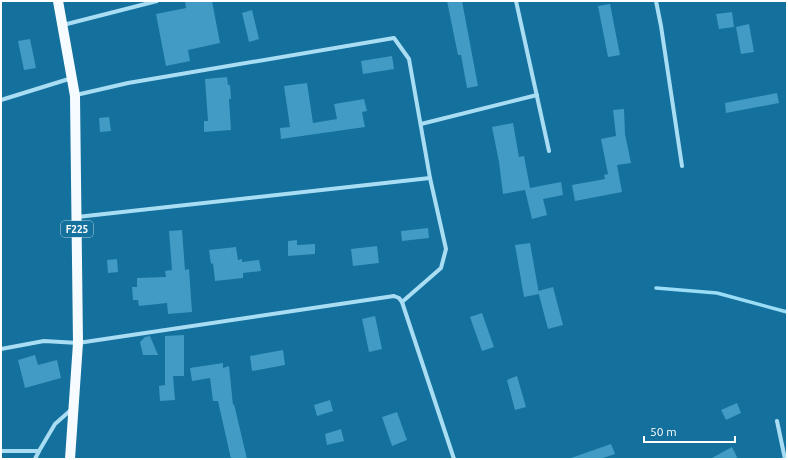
<svg xmlns="http://www.w3.org/2000/svg" width="788" height="460" font-family="Ubuntu,sans-serif">
<style>
.lines{fill:none;stroke-linecap:round;stroke-linejoin:round}
.stream{stroke:#9bdcf6;stroke-width:3.5}
.building{fill:#419bc4}
.minor{stroke:#a9ddf3;stroke-width:4}
.primary{stroke:#f5fbff;stroke-width:10}
.labels{text-anchor:middle;stroke-width:3;stroke-linejoin:round;paint-order:stroke}
.shield{fill:#14709c;stroke:#b8d4e1;stroke-width:1}
.shield-label{font-size:10px;font-weight:bold;fill:#fff}
</style>
<rect width="100%" height="100%" fill="#14709c"/>
<g class="lines">
<path class="stream" d="M 656,288 L 717,293 L 787,312"/>
</g>
<g class="building">
<path d="M 185,1 L 212,1 L 220,43 L 188,50 L 190,61 L 166,66 L 156,14 L 186,8 Z"/>
<path d="M 447,1 L 462,1 L 478,86 L 467,88 L 461,55 L 458,55 Z"/>
<path d="M 610,4 L 620,55 L 608,57 L 598,6 Z"/>
<path d="M 252,10 L 259,39 L 249,42 L 242,13 Z"/>
<path d="M 732,12 L 734,27 L 719,29 L 716,14 Z"/>
<path d="M 749,24 L 754,52 L 741,54 L 736,27 Z"/>
<path d="M 30,39 L 36,68 L 24,70 L 18,41 Z"/>
<path d="M 392,56 L 394,69 L 363,74 L 361,61 Z"/>
<path d="M 227,77 L 228,85 L 230,85 L 231,99 L 229,99 L 231,130 L 204,132 L 204,121 L 208,121 L 205,79 Z"/>
<path d="M 307,83 L 313,123 L 337,119 L 334,104 L 364,99 L 367,111 L 362,112 L 365,127 L 281,139 L 280,128 L 290,127 L 284,86 Z"/>
<path d="M 777,93 L 779,103 L 726,113 L 725,103 Z"/>
<path d="M 624,109 L 625,134 L 631,163 L 617,165 L 622,192 L 575,201 L 572,185 L 605,179 L 604,175 L 608,174 L 601,139 L 616,136 L 613,110 Z"/>
<path d="M 109,117 L 111,131 L 100,132 L 99,118 Z"/>
<path d="M 513,123 L 519,157 L 524,156 L 530,188 L 561,182 L 563,195 L 543,199 L 547,215 L 532,219 L 525,190 L 503,194 L 499,162 L 492,127 Z"/>
<path d="M 428,228 L 429,238 L 402,241 L 401,231 Z"/>
<path d="M 182,230 L 185,270 L 189,269 L 192,312 L 168,314 L 167,303 L 139,306 L 138,300 L 133,300 L 132,287 L 137,287 L 137,278 L 166,277 L 165,271 L 172,270 L 169,231 Z"/>
<path d="M 297,240 L 297,245 L 315,244 L 315,254 L 288,256 L 288,241 Z"/>
<path d="M 530,243 L 539,294 L 524,297 L 515,245 Z"/>
<path d="M 377,246 L 379,263 L 353,266 L 351,249 Z"/>
<path d="M 236,247 L 238,260 L 242,259 L 242,262 L 259,260 L 261,271 L 243,273 L 243,278 L 215,281 L 213,263 L 211,264 L 209,250 Z"/>
<path d="M 117,259 L 118,272 L 108,273 L 107,260 Z"/>
<path d="M 553,287 L 563,325 L 548,329 L 538,291 Z"/>
<path d="M 482,313 L 494,347 L 482,351 L 470,317 Z"/>
<path d="M 375,316 L 382,349 L 369,352 L 362,319 Z"/>
<path d="M 184,335 L 184,376 L 173,376 L 175,400 L 160,401 L 159,386 L 165,385 L 165,336 Z"/>
<path d="M 150,336 L 158,355 L 143,355 L 140,342 L 145,337 Z"/>
<path d="M 283,350 L 285,365 L 252,371 L 250,356 Z"/>
<path d="M 35,355 L 38,365 L 57,360 L 61,378 L 25,388 L 18,360 Z"/>
<path d="M 223,363 L 223,368 L 229,366 L 233,405 L 234,404 L 247,459 L 231,459 L 218,401 L 213,401 L 210,378 L 192,381 L 190,368 Z"/>
<path d="M 517,376 L 526,407 L 515,410 L 507,380 Z"/>
<path d="M 330,400 L 333,411 L 317,416 L 314,405 Z"/>
<path d="M 737,403 L 741,413 L 726,420 L 721,410 Z"/>
<path d="M 397,412 L 407,440 L 392,446 L 382,417 Z"/>
<path d="M 341,429 L 344,441 L 327,445 L 325,434 Z"/>
<path d="M 611,444 L 615,454 L 600,459 L 572,459 L 571,458 Z"/>
<path d="M 732,447 L 738,459 L 710,459 Z"/>
</g>
<g class="lines">
<g class="minor">
<path d="M 516,1 L 549,151"/>
<path d="M 656,1 L 661,26 L 682,166"/>
<path d="M 63,25 L 157,1"/>
<path d="M 76,95 L 128,83 L 394,38 L 409,59 L 430,178 L 446,249 L 441,268 L 402,302"/>
<path d="M 1,100 L 72,78"/>
<path d="M 421,124 L 537,95"/>
<path d="M 77,217 L 430,178"/>
<path d="M 1,349 L 44,341 L 78,343 L 394,296 L 399,298 L 402,302 L 454,459"/>
<path d="M 777,421 L 785,459"/>
<path d="M 1,451 L 39,451"/>
<path d="M 35,459 L 39,451 L 55,424 L 72,409"/>
</g>
<path class="primary" d="M 58,1 L 75,96 L 78,343 L 70,459"/>
</g>
<g class="labels">
<rect class="shield" x="61" y="221" width="32" height="16" rx="3"/>
<g class="shield-label">
<text x="77" y="233">F225</text>
</g>
</g>
<rect width="788" height="460" fill="none" stroke="#ffffff" stroke-width="4"/>
<path d="M644 436v6h91v-6" fill="none" stroke="#ffffff" stroke-width="2"/>
<text x="650" y="436" font-size="12" fill="#ffffff" stroke="#14709c" stroke-width="3" paint-order="stroke">50 m</text>
</svg>
